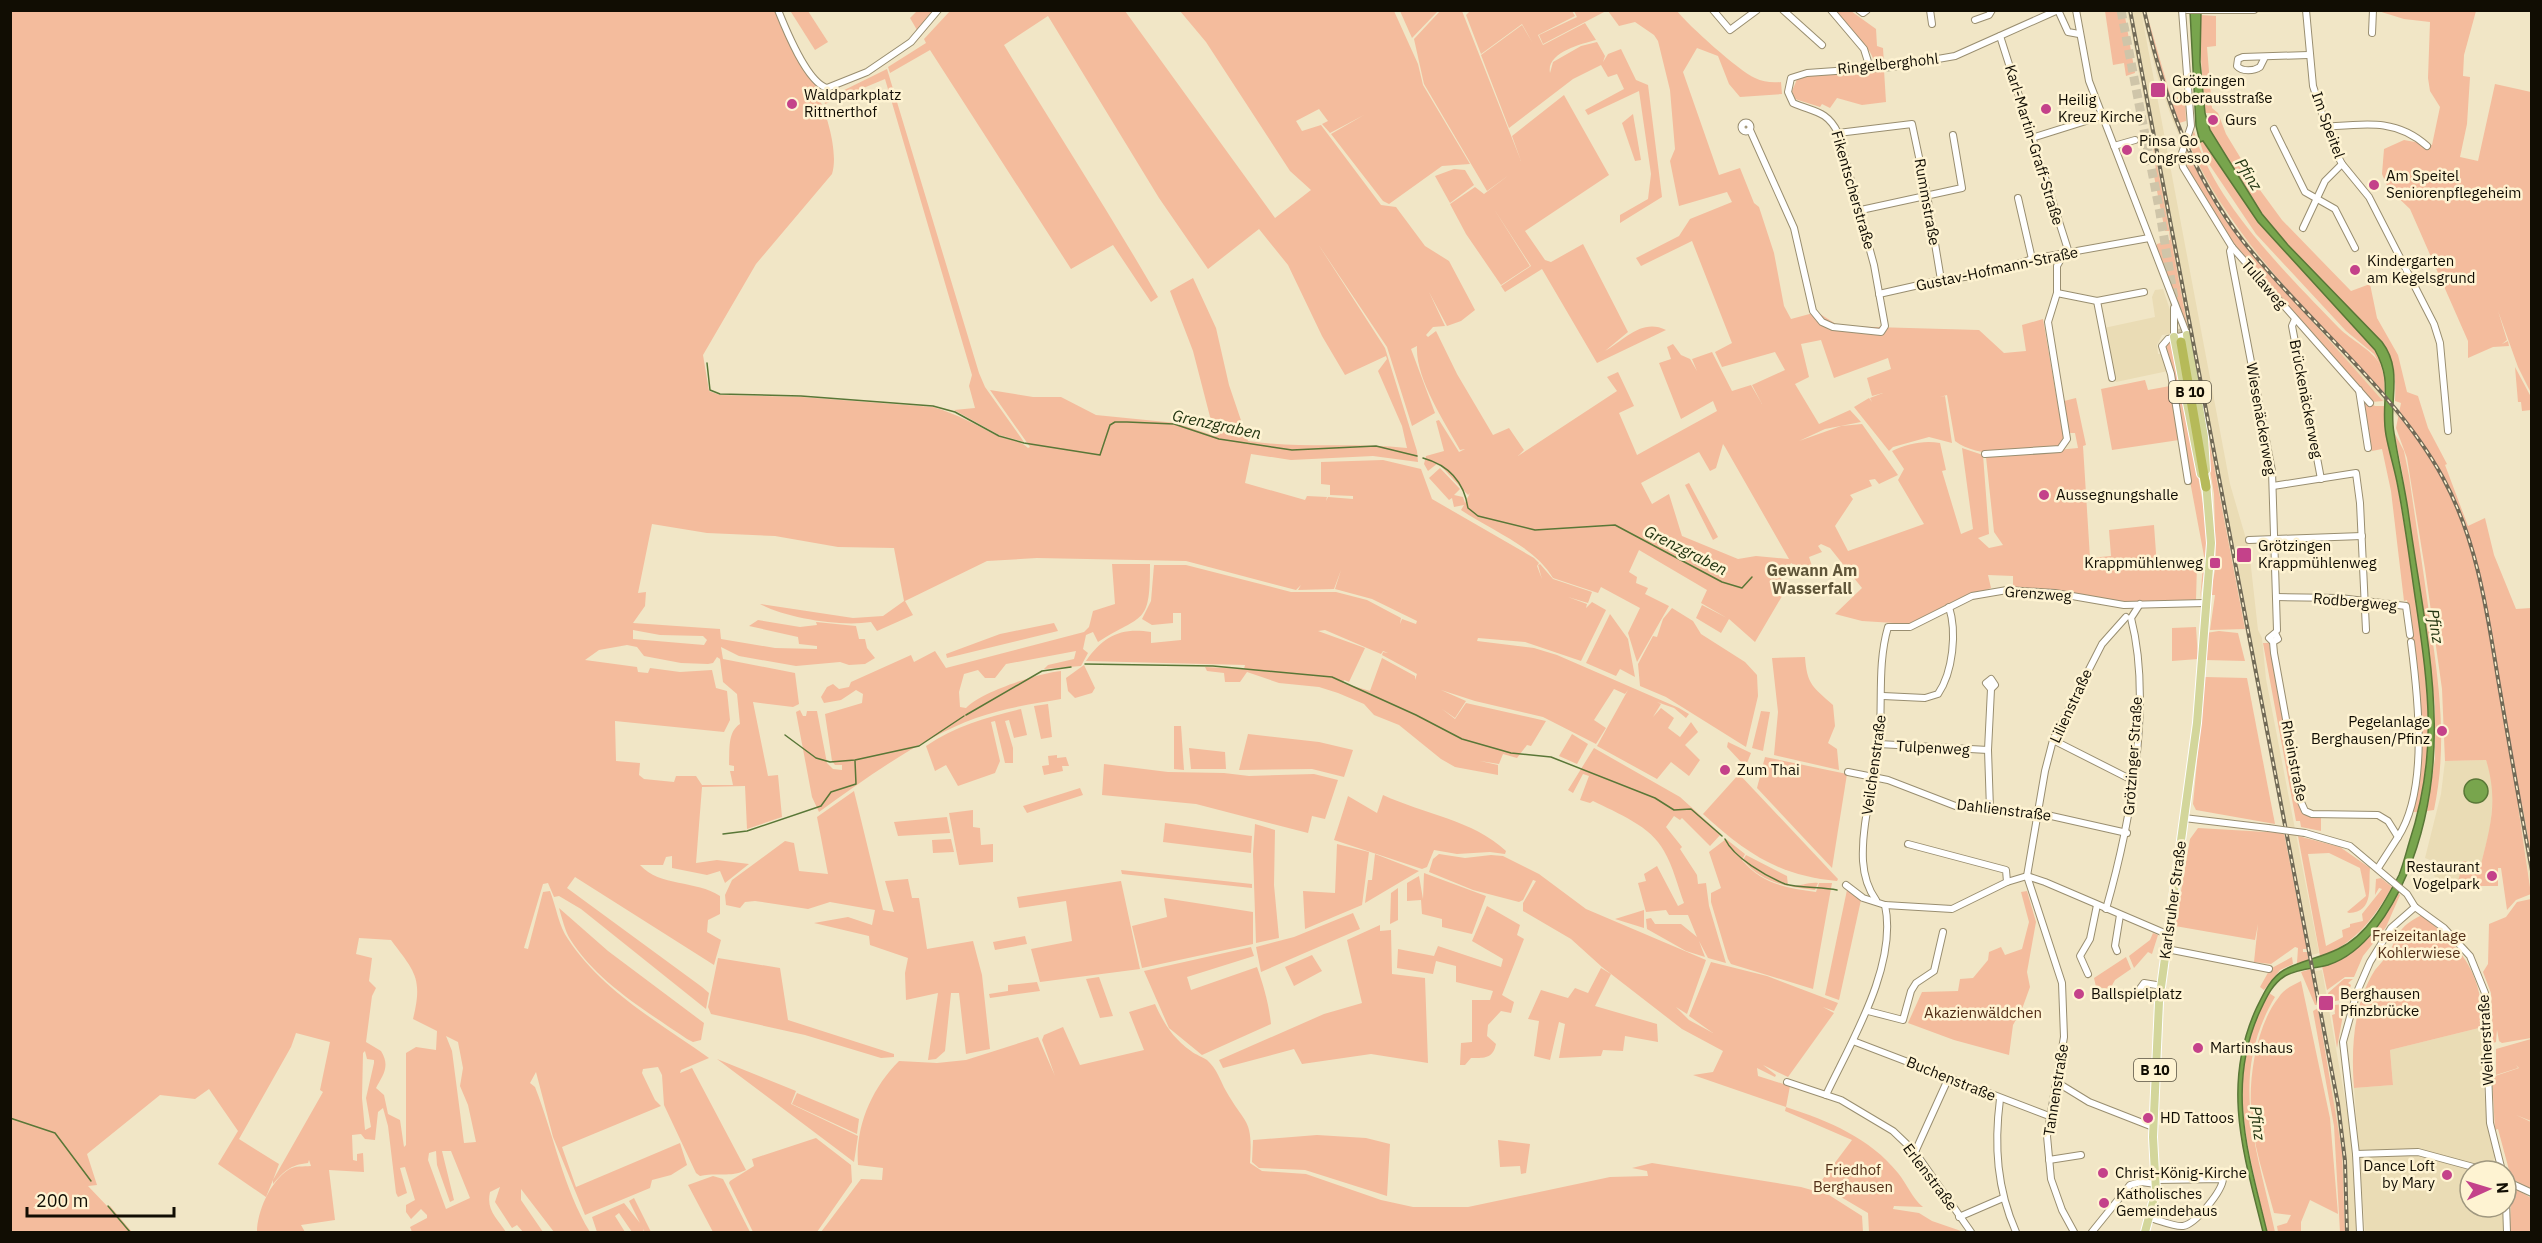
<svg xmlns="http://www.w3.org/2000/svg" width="2542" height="1243" font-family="'IBM Plex Sans',sans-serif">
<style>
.built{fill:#eadcb5}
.green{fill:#f4bc9d;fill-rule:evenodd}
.water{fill:#78a54d;stroke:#597737;stroke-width:1.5}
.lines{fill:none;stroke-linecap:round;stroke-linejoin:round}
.stream{stroke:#597737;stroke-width:1.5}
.highway-tunnel{stroke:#cfc5a9;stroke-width:9;stroke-dasharray:9 4.5;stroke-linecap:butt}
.minor-casing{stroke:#998e70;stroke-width:8}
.major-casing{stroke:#fff;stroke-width:10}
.highway-casing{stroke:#fff;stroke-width:11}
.minor{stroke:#fff;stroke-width:6}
.major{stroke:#d3d69b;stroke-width:8}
.highway{stroke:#b6ba59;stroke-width:9}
.rail-casing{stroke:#716a57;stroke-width:4}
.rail{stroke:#fef3d2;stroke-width:1.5;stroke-dasharray:4.5;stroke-linecap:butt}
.minor-bridge-casing{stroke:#998e70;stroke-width:8;stroke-linecap:butt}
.minor-bridge{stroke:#fff;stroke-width:6}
.poi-dot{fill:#c4428a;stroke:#fef3d2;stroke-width:2}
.labels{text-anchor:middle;stroke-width:5;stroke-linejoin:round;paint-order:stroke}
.shield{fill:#fef3d2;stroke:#585241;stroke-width:1.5}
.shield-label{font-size:14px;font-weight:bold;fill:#110d03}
.street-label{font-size:15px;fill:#110d03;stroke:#fef3d2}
.poi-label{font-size:15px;fill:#110d03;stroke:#fef3d2;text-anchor:start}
.park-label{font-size:15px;fill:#532f18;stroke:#fef3d2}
.water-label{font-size:16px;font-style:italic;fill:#233511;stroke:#fef3d2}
.neighbourhood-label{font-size:16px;font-weight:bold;fill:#5f5539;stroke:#fef3d2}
</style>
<rect width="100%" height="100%" fill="#f1e6c6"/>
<g class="built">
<path d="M 2127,11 L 2146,11 L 2162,72 L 2181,126 L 2231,221 L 2272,272 L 2404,419 L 2522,804 L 2531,854 L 2531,889 L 2518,806 L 2402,422 L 2258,263 L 2220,213 L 2189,159 L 2172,119 L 2157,75 L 2141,11 L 2230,484 L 2249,549 L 2258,630 L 2262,638 L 2266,679 L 2319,953 L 2308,956 Z"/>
<path d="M 2163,289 L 2172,316 L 2171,334 L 2162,335 L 2157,345 L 2158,354 L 2162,354 L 2168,371 L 2116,382 L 2104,328 L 2155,317 L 2152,297 L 2155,290 Z"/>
<path d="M 2486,760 L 2494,784 L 2490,829 L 2481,864 L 2451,889 L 2438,886 L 2433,872 L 2437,863 L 2425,858 L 2441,794 L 2445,761 Z"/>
<path d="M 2322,970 L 2355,1155 L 2359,1232 L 2345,1232 L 2345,1208 L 2329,1067 L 2311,972 Z"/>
<path d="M 2483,1027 L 2483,1081 L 2487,1120 L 2495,1157 L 2487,1171 L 2470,1171 L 2470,1207 L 2503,1207 L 2503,1232 L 2365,1232 L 2354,1088 L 2393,1085 L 2390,1050 Z"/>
</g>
<g class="green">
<path d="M 1441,10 L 1462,11 L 1521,161 L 1512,136 L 1564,95 L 1609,175 L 1525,231 L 1545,260 L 1551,262 L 1583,244 L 1628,332 L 1605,351 C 1624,340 1642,318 1666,330 L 1597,363 L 1542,269 L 1505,292 L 1501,286 L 1531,266 L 1494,209 L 1530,266 L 1501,285 L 1466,234 L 1450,204 L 1475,187 L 1484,194 L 1509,175 L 1487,191 L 1424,84 L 1414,39 Z"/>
<path d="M 1471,10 L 1572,11 L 1575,16 L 1538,35 L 1543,45 L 1585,23 L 1596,40 C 1580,44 1546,53 1550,73 L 1553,62 L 1581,46 L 1597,42 L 1605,56 L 1603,62 L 1608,54 L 1621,49 L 1636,80 L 1648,85 L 1662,197 L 1620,223 L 1620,215 L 1648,199 L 1651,174 L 1639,91 L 1588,115 L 1585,110 L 1624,89 L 1617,74 L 1608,77 L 1601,65 L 1573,79 L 1509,128 L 1481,55 L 1522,25 L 1532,42 L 1522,24 L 1481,54 L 1466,15 Z"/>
<path d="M 2375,10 L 2476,11 L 2464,55 L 2463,76 L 2470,77 L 2467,124 L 2460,157 L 2478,161 L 2495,84 L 2531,92 L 2531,393 L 2518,367 L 2498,311 L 2507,340 L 2502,344 L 2508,341 L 2509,346 L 2493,347 L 2468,358 L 2468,341 L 2410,209 L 2388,188 L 2382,174 L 2384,149 L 2404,140 L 2432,145 L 2440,107 L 2430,91 L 2428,78 L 2430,22 L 2404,19 Z"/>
<path d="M 10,11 L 776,11 L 797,54 L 816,86 L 814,89 C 826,108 839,153 832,174 L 756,264 L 703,355 L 709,391 L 720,395 L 802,397 L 933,407 C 957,414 976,425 998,436 C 1007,440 1021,440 1028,448 L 1030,447 L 990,390 L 1033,397 L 1061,397 L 1096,415 L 1176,423 L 1215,436 L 1193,351 L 1170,291 L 1193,278 L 1216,328 L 1229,385 L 1248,441 C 1302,449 1354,442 1407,448 L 1402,426 L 1378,371 L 1387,359 L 1386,356 L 1345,375 L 1322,336 L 1288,265 L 1259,229 L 1208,269 L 1159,198 L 1048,16 L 1004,45 C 1055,129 1109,212 1158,297 L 1151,302 L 1113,245 L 1071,269 L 930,50 L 890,73 L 888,67 L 926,43 L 924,39 L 950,11 L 1125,11 L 1275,218 L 1311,190 L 1290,171 L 1206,42 L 1180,11 L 1394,11 L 1418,64 L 1423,85 L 1470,164 L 1442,166 L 1389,204 L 1383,201 L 1331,134 L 1364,115 L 1330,133 L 1322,124 L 1328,121 L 1319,109 L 1296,121 L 1302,131 L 1321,125 L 1381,205 L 1396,207 L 1425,246 L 1449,261 L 1475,310 L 1461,321 L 1447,326 L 1429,292 L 1445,326 L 1433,327 L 1426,335 L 1428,337 L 1436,331 L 1457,374 L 1493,435 L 1509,428 L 1524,450 L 1518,456 L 1617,391 L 1607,377 L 1618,372 L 1634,406 L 1619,413 L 1637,455 L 1717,411 L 1713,401 L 1681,419 L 1659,363 L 1671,359 L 1667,347 L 1673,344 L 1681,355 L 1690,359 L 1697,371 L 1692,359 L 1712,352 L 1732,391 L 1751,385 L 1762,404 L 1752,385 L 1785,370 L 1775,352 L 1722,367 L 1715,352 L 1732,343 L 1692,241 L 1641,266 L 1636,258 L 1679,236 L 1690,219 L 1732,202 L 1727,192 L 1679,206 L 1670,161 L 1675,149 L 1670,90 L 1658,41 L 1654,35 L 1635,22 L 1619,26 L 1608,11 L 1677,11 C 1688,25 1739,71 1755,78 C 1763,82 1772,83 1781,82 L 1782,94 L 1740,97 L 1729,84 L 1718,56 L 1697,48 L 1683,72 L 1719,175 L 1740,168 L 1754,203 L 1759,207 L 1774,253 L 1784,306 L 1791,319 L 1817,312 L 1839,326 L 1979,330 L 2004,353 L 2026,351 L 2022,325 L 2043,319 L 2064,441 L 2061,446 C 2029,450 1983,462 1955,441 L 1947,395 L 1940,397 L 1945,396 L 1952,443 L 1929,437 L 1893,447 L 1889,451 L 1854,407 L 1869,398 L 1872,402 L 1870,398 L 1883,393 L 1872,396 L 1867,378 L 1891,369 L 1888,358 L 1834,378 L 1821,340 L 1801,344 L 1809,377 L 1795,384 L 1819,424 L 1850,410 L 1861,422 L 1825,429 L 1799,441 L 1841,426 L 1862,424 L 1898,475 L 1879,484 L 1875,479 L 1869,480 L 1872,486 L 1850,495 L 1853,499 L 1835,526 L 1848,551 L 1924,524 L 1898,480 L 1904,469 L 1892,451 C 1907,444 1923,440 1940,443 L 1946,470 L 1942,471 L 1961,534 L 1973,529 L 1962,448 L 1983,455 L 1989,534 L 1978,538 L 1989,548 L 2003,545 L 1994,532 L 1986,457 L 2078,448 L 2075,433 L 2069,433 L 2064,401 L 2076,398 L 2086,445 L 2083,446 L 2090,558 L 2111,556 L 2109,530 L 2154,525 L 2157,567 L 2197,564 L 2196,600 L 2124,602 L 2069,592 L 2013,587 L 2013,576 L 1988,575 L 1991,588 L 1951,603 L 1910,624 L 1862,621 L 1835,614 L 1862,588 L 1830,548 L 1821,544 L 1818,546 L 1822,552 L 1809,557 L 1812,566 L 1807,572 L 1791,563 L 1781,579 L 1788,586 L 1755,642 L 1729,619 L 1721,633 L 1696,618 L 1702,605 L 1727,618 L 1701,603 L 1707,590 L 1639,550 L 1629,572 L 1637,577 L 1636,583 L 1648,588 L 1645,594 L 1669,606 L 1637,662 L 1628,633 L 1640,608 L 1601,587 L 1598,593 L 1553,578 C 1534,546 1492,531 1461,510 L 1464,505 L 1454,507 L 1452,498 L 1449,500 L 1429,478 L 1440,468 L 1460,489 L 1454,495 L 1463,497 L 1465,503 L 1470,493 L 1468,495 L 1438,463 L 1428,471 L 1424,464 L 1426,456 L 1444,451 L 1436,421 L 1439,420 L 1459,452 L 1465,449 L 1460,450 C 1445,423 1415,378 1417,346 L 1411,349 L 1435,413 L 1412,426 L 1387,347 L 1318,244 L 1385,348 L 1417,451 L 1418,462 L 1373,456 L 1291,460 L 1251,454 L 1245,483 L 1305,500 L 1307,496 L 1327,497 L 1326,501 L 1328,497 L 1353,499 L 1353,496 L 1330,495 L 1330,485 L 1321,484 L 1321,462 L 1383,460 L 1421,469 L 1432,499 L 1534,558 L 1539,563 L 1537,566 L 1542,579 L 1538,565 L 1540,564 L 1553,579 L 1592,592 L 1588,603 L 1568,597 L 1587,604 L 1586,608 L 1592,602 L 1606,610 L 1581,661 L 1525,642 L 1478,638 L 1477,641 L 1534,648 L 1557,655 L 1679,708 L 1689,714 L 1686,718 L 1674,708 L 1657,702 L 1661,704 L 1653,717 L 1661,708 L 1674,718 L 1668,728 L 1680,737 L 1691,722 L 1698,732 L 1685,745 L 1700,760 L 1689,776 L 1671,762 L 1657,779 L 1597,746 L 1628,690 L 1625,694 L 1614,689 L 1594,720 L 1606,728 L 1596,744 L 1543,717 L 1475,701 L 1441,690 L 1466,701 L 1455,718 L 1442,709 L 1455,719 L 1466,703 L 1546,721 L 1531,746 L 1527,745 L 1517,758 L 1503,754 L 1499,764 L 1480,761 L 1498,765 L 1498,775 L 1455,767 L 1441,759 L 1399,725 L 1374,715 L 1364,704 L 1338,693 L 1319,687 L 1279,683 L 1247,672 L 1240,682 L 1225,682 L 1224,673 L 1207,671 L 1205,667 L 1244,669 L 1245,665 L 1086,661 C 1103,636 1121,627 1151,632 L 1151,643 L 1181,640 L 1181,613 L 1173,613 L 1173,623 L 1152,625 L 1142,619 L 1151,601 L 1154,565 L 1186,565 L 1291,592 L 1336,592 L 1367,600 L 1401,618 L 1400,624 L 1402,619 L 1416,624 L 1417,621 L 1372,599 L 1335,589 L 1341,570 L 1334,589 L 1298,590 L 1301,585 L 1296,590 L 1186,561 L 1037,558 L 987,561 L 905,601 L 913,615 L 877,631 L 871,622 C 840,627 786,618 760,604 L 853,618 L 883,616 L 904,601 L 894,548 L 838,547 L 775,536 L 707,533 L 652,524 L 638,593 L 646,592 L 645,606 L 633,623 L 720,629 L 721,639 L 775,648 L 817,649 L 817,646 L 799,644 L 798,637 L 749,626 L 758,620 L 800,627 L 817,625 L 816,622 L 856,626 L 859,639 L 865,639 L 867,648 L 875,658 L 865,664 L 849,665 L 840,662 L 796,666 L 739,656 L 721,647 L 723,659 L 795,673 L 799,704 L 793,707 L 753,702 L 768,776 L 778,775 L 782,817 L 747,829 L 745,786 L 702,787 L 696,863 L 717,860 L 749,864 L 725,883 L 720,871 L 707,875 L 672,868 L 672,856 L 666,857 L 663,865 L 640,865 C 660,887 696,880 720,896 L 720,914 L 708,920 L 707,932 L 721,940 L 714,965 L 575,877 L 567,888 L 702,987 L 709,993 L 706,1009 L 581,909 L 559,896 L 554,897 L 548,883 L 543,884 L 524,948 L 528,949 L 543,892 L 550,891 C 556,906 559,927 568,939 C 602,991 660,1023 709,1058 L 681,1070 L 680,1073 L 692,1068 L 746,1170 C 730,1178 717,1172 700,1176 L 696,1173 L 664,1105 L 662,1075 L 658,1067 L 643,1069 L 642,1073 L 655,1100 L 661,1106 L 562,1147 L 576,1187 L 680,1143 L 687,1165 L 671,1175 L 652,1180 L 650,1188 L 585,1215 L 553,1137 L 536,1072 L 530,1083 L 535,1087 C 554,1135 563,1188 590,1232 L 554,1232 L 521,1189 L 521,1200 L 543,1232 L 523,1232 L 517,1225 L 512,1228 L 495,1202 L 500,1187 L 490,1192 C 486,1211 497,1218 506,1232 L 412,1232 L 410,1227 L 427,1218 L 427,1215 L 421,1209 L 411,1219 L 406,1212 L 406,1205 L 415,1200 L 405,1167 L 400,1168 L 407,1193 L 398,1197 L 396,1193 L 388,1126 L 383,1108 L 378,1112 L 375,1140 L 365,1139 L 361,1134 L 352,1135 L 353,1160 L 357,1161 L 357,1154 L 363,1153 L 364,1172 L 329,1170 L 335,1220 L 301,1225 L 305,1232 L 257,1232 C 257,1212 270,1182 288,1170 C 295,1165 303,1167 311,1166 L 309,1160 L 308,1163 C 290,1165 284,1171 273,1184 L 273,1180 L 266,1197 L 218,1164 L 238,1131 L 209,1089 L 195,1099 L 160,1095 L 87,1154 L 97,1185 L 88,1186 L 108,1207 L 110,1206 L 132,1232 L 11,1232 ZM 1723,444 L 1725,447 L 1789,559 L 1756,556 L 1738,559 L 1682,536 L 1669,494 L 1652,504 L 1641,483 L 1699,452 L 1710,471 L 1716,468 ZM 633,630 L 660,635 L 703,636 L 707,640 L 704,645 L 633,639 ZM 1318,631 L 1325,630 L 1381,654 L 1383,651 L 1388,653 L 1383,652 L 1382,655 L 1417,674 L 1415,680 L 1415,676 L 1382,658 L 1370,691 L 1343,683 L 1344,680 L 1349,682 L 1365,648 ZM 627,645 L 637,647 L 644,656 L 681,663 L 708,664 L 713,663 L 717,657 L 720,659 L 723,682 L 737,694 L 740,724 C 727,732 730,751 729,765 L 734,766 L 734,771 L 730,771 L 733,785 L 702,785 L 696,776 L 676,776 L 674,782 L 644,779 L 639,775 L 640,763 L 616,761 L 615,721 L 724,732 L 730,720 L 727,691 L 716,688 L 712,670 L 680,672 L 650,668 L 648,673 L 638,672 L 637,667 L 585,660 L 599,650 ZM 359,938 L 391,940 C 415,972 423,978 413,1019 L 437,1031 L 436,1050 L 416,1047 L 406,1053 L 406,1145 L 404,1147 L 400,1120 L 388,1114 L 384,1095 L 376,1088 C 382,1076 391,1067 381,1051 L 366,1042 L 372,996 L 376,988 L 369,981 L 372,958 L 356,954 ZM 296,1033 L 330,1042 L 320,1090 L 323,1092 L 273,1180 L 279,1164 L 239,1139 L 291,1047 ZM 446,1036 L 458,1042 L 463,1068 L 460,1086 L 468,1105 L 476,1142 L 464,1143 L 452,1051 ZM 365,1051 L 367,1059 L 374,1060 L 374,1063 L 366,1098 L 371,1127 L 365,1130 L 362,1098 L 363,1053 ZM 436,1151 L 437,1165 L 450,1202 L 454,1200 L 442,1151 L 451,1151 L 470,1198 L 446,1209 L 428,1160 L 429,1153 Z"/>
<path d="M 794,11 L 808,11 L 828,42 L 815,50 L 791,12 Z"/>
<path d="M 917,11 L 934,11 L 917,30 L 910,18 Z"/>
<path d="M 1400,11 L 1438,11 L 1412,38 Z"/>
<path d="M 1574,11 L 1606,11 L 1543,44 L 1539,35 L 1577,17 Z"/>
<path d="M 1834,11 L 1851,11 L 1876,29 L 1877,46 L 1883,48 L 1884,65 L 1876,64 L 1870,52 Z"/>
<path d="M 2105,11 L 2124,11 L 2135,73 L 2126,76 L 2124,63 L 2113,65 Z"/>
<path d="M 2146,11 L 2171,98 L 2185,96 L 2186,121 L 2179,123 C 2165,87 2155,49 2146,11 Z"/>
<path d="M 2201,15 L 2216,16 L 2216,46 L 2207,47 L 2212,108 L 2218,113 L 2226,134 L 2260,190 L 2282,220 L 2351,291 L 2370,284 L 2377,318 L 2398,355 L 2407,392 L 2418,396 L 2428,428 L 2447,464 L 2445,465 L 2468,526 L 2485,518 L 2494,555 L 2516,609 L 2531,608 L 2531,854 L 2522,804 L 2518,806 L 2531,894 L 2516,900 L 2507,910 L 2501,868 L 2498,868 L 2498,886 L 2457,886 L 2463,861 L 2481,864 C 2491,825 2498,799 2486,760 L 2445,761 L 2442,689 L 2425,569 L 2407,458 L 2396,428 L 2401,403 L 2395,401 C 2396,380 2395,360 2382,342 L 2288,245 L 2262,214 L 2210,130 L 2207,120 L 2211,113 L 2205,113 L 2200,46 Z"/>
<path d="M 887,69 L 979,373 L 985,387 L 1024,442 L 999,435 L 954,410 L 975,408 L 969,386 L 972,375 L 885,79 L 825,104 L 824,100 Z"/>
<path d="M 1884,70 L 1886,102 L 1862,105 L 1837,98 L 1830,108 L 1822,104 L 1820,107 L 1795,99 L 1792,91 L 1798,77 Z"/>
<path d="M 1633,114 L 1641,160 L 1635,161 L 1622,123 Z"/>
<path d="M 2194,131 C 2212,201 2289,276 2339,328 C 2351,340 2372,350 2380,364 C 2385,374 2385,385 2384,396 C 2314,316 2233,243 2189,144 Z"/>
<path d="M 2152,139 L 2245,629 L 2210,630 L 2215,595 L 2210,595 L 2216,565 L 2214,494 L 2188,335 L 2156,248 L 2157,244 L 2170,240 L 2169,231 L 2165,231 L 2153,171 L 2156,170 Z"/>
<path d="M 2203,141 L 2258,222 L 2368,341 L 2379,357 L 2385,373 L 2374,354 L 2346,331 L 2256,234 L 2205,158 L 2200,142 Z"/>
<path d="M 2186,151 L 2220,213 L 2240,240 L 2383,401 L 2372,402 C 2337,363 2176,196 2186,151 Z"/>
<path d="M 1454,169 L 1465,170 L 1474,185 L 1450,203 L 1435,176 Z"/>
<path d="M 2168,343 L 2171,343 L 2175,352 L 2207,525 L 2207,555 L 2200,599 L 2204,556 L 2165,347 Z"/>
<path d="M 2515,367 L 2531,397 L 2531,410 L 2522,411 L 2521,402 L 2518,402 Z"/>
<path d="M 2145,380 L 2148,390 L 2170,386 L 2179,440 L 2112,450 L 2101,389 Z"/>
<path d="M 2362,396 L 2375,406 L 2385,406 C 2384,437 2395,465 2399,495 C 2416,599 2443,707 2420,812 L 2411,812 L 2420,760 L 2422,760 C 2424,708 2415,654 2407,600 L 2404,601 L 2391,491 L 2382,449 L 2372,451 Z"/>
<path d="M 2394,432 L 2404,451 L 2409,476 C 2417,531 2426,587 2433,643 C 2441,700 2446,753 2434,810 L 2427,811 L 2435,758 L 2435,705 L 2402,471 Z"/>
<path d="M 1689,483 L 1718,537 L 1713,540 L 1685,485 Z"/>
<path d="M 1112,564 L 1150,564 C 1150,626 1144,613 1098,642 L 1093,632 L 1086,635 L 1083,649 L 1088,653 L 1081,666 L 1044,669 L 1048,665 L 1074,659 L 1076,651 L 1006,664 L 995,678 L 985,678 L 978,670 L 964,674 L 959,692 L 960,707 L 966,708 C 980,692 1039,673 1061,671 L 1061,699 C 1033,704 1003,708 976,718 C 921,738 866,778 819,812 L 812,797 L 796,712 L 800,710 L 803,716 L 806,716 L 807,711 L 817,711 L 827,763 L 833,769 L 842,770 L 842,765 L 835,765 L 832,761 L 825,714 L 862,703 L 863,694 L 856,690 L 841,700 L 824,703 L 821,697 L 827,687 L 833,684 L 839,689 L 849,687 L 851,682 L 911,655 L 914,662 L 935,651 L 946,668 L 1084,632 L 1089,627 L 1093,611 L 1115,604 Z"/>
<path d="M 1672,608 L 1693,621 L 1701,634 L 1745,662 L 1757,675 L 1758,696 L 1746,747 L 1666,697 L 1640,686 L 1638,664 L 1653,636 L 1657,637 L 1663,619 Z"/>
<path d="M 1610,614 L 1628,639 L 1635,677 L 1620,669 L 1616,676 L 1586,663 Z"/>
<path d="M 1054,623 L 1058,631 L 947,658 L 946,654 L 1000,634 Z"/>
<path d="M 2196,627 L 2198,659 L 2172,661 L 2172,628 Z"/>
<path d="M 2219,631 L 2238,633 L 2245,661 L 2205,660 L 2206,633 Z"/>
<path d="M 2263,643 L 2269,643 L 2300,809 L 2304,813 L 2321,815 L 2321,831 L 2301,827 L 2300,821 L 2296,821 Z"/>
<path d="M 1805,657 C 1807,685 1813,687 1833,705 L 1835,726 L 1828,743 L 1837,749 L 1839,770 L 1774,755 L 1778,712 L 1772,658 Z"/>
<path d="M 1084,665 L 1095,688 L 1092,693 L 1075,698 L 1068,691 L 1066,678 Z"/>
<path d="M 2205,677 L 2247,678 L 2275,824 L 2196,810 L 2193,804 Z"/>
<path d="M 1048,704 L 1052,737 L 1041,739 L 1034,706 Z"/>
<path d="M 1021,709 L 1027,735 L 1014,738 L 1009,720 L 1005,721 L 1013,748 L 1013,763 L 1005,763 L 995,721 L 991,722 L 1000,761 L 995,773 L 958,786 L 946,765 L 935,771 L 926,746 C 955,726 988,717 1021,709 Z"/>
<path d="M 1761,711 L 1770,712 L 1763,751 L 1752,748 Z"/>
<path d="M 1174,726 L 1181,726 L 1184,770 L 1174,769 Z"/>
<path d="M 1248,734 L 1319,742 L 1353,750 L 1344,777 L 1312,769 L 1239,770 Z"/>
<path d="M 1572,734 L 1588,744 L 1577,764 L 1559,756 Z"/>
<path d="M 1728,742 L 1751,753 L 1743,773 L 1741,762 L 1727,747 Z"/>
<path d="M 1189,748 L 1225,752 L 1226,769 L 1191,769 Z"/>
<path d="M 1594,748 L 1680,797 L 1721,834 L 1710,846 L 1682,818 L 1680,820 L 1674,816 L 1666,827 L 1682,847 L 1680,849 L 1697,875 L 1698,884 L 1706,883 L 1709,906 L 1726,963 L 1708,958 L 1699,941 L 1705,957 L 1686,951 L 1647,929 L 1646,919 L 1651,918 L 1655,924 L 1681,924 L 1697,937 L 1688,915 L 1669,915 L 1666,910 L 1646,912 L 1638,883 L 1646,881 L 1644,874 L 1657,866 L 1678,906 L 1684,903 C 1678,887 1673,866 1664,851 C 1651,826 1617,813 1593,801 L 1590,803 L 1580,800 L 1589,776 L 1583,774 L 1573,793 L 1568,790 Z"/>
<path d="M 1057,755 L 1057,758 L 1066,757 L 1069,766 L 1062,766 L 1063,771 L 1044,775 L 1042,766 L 1049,765 L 1048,756 Z"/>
<path d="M 1765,757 L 1847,774 L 1832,868 L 1757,788 Z"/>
<path d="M 1104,764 L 1168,772 L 1224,773 L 1249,776 L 1314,774 L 1338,780 L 1325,819 L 1312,816 L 1308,833 L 1196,804 L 1102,795 Z"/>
<path d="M 1739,774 L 1838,879 L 1837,881 C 1779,876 1746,853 1703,814 Z"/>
<path d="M 1080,788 L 1083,795 L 1027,813 L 1023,806 Z"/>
<path d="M 854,791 L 883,910 L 894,912 L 885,881 L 908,879 L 912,898 L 919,898 L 927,949 L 973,941 L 982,975 L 990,1049 L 966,1054 L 959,993 L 951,993 L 945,1051 L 936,1059 L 928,1060 L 938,993 L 906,1000 L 905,973 L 908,958 L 870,945 L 869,936 L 814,923 L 848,917 L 872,925 L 875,910 L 830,902 L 808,909 L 755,901 L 745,902 L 740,908 L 726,905 L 725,895 L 732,880 L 785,841 L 794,843 L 799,871 L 828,874 L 817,817 Z"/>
<path d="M 1383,795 C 1424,814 1473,820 1506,851 L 1505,854 L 1490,852 L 1457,854 L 1434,850 L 1427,867 L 1422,869 L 1334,840 L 1348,796 L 1377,813 Z"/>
<path d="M 973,810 L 973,827 L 980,828 L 981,845 L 993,844 L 993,862 L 959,865 L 949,813 Z"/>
<path d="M 947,817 L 950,833 L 898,836 L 894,822 Z"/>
<path d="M 1165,823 L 1252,836 L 1251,853 L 1163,842 Z"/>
<path d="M 1255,824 L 1275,830 L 1274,885 L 1279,938 L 1256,943 L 1253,854 Z"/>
<path d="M 2198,828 L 2284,833 L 2307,949 L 2303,949 L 2303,952 L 2307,952 L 2309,961 L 2297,963 L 2298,948 L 2295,947 L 2271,964 L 2254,962 L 2258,924 L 2255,940 L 2175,926 L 2190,839 Z"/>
<path d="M 2298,836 L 2340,847 L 2370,868 C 2368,886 2375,912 2349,913 L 2347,912 L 2366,896 L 2360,868 L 2329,853 L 2308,854 L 2326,946 L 2343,937 L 2342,930 L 2350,927 L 2350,924 L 2363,921 L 2362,914 L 2382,889 L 2379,888 L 2375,895 L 2376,879 L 2381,878 L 2392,887 C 2374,918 2356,942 2323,956 L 2320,956 Z"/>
<path d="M 951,839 L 954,852 L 933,853 L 932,840 Z"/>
<path d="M 1726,839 L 1745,854 L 1742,860 C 1762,884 1786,888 1816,892 L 1819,883 L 1832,883 L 1813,989 L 1731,964 L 1728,959 L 1711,902 L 1711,893 L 1721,888 L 1709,852 Z"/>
<path d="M 1337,844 L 1369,852 L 1362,905 L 1305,929 L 1303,891 L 1335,893 Z"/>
<path d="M 1375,854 L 1419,871 L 1365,903 L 1368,880 L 1372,880 Z"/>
<path d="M 1439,854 L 1465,858 L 1491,855 L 1503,856 L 1539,874 L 1586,909 L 1706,960 L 1687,1014 L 1676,1007 L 1689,1020 L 1713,1033 L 1689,1016 L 1711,962 L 1767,976 L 1838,1003 L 1834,1011 L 1823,1007 L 1834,1013 L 1788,1077 L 1763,1065 L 1776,1075 L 1775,1077 L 1757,1068 L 1758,1076 L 1790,1086 L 1786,1107 C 1829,1121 1870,1138 1898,1173 C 1907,1184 1912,1198 1923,1207 L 1894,1206 L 1893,1209 L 1919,1213 L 1932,1221 L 1964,1232 L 1869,1232 L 1868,1213 L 1819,1184 L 1852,1140 L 1785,1111 L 1786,1107 L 1693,1075 L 1713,1072 L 1723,1051 L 1682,1029 L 1602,967 L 1571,939 L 1523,911 L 1523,903 L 1536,881 L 1533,880 L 1523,900 L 1519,902 L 1473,890 L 1429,872 L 1433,859 Z"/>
<path d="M 1746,855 L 1787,876 L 1788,886 C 1800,887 1807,882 1818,883 L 1815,890 C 1787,887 1762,883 1743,860 Z"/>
<path d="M 1121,870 L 1252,884 L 1252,888 L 1122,874 Z"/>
<path d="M 1424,873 L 1486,896 L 1472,934 L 1442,927 L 1442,919 L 1422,914 L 1421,900 L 1407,901 L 1407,883 L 1419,876 L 1423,899 Z"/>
<path d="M 1121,881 L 1140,969 L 1040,982 L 1031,949 L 1072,941 L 1066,901 L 1019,908 L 1017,897 Z"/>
<path d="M 1398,888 L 1398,920 L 1390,924 L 1391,893 Z"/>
<path d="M 1847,890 L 1861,900 L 1839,1000 L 1825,995 Z"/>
<path d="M 2027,891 L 2036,922 L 2027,972 L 2030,987 L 2022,1009 L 2013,1025 L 2009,1055 L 1954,1040 L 1908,1023 L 1922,992 L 1958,991 L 1960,979 L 1973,978 L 1988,960 L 1989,952 L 2001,947 L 2005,955 L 2022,949 L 2029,922 L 2021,892 Z"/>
<path d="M 2397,892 L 2400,895 L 2386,927 L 2363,956 L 2354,977 L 2345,977 L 2327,990 L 2322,966 C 2359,960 2381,922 2397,892 Z"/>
<path d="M 1164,898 L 1253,912 L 1253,944 L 1142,968 L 1132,926 L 1167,917 Z"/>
<path d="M 2531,899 L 2531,1038 L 2502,1043 L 2499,1041 L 2497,1030 L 2496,1042 L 2493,1043 L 2491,993 L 2483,972 L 2488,964 L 2489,924 L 2506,917 L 2517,902 Z"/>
<path d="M 1487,906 L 1520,925 L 1517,935 L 1524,939 L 1502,995 L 1514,1002 L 1511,1013 L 1501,1011 L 1488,1025 L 1487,1036 L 1496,1044 C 1493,1059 1484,1058 1471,1058 L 1465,1065 L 1460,1065 L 1461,1043 L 1472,1042 L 1472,1000 L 1490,1000 L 1493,991 L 1456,982 L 1456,966 L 1436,961 L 1433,974 L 1397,968 L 1398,949 L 1434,956 L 1438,946 L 1501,967 L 1503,959 L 1472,941 Z"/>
<path d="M 559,908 L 608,951 L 704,1023 L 701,1040 L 693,1042 L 687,1039 C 646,1011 597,982 570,939 C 565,931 562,918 559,908 Z"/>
<path d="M 1644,910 L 1644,928 L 1615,919 Z"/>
<path d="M 1353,913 L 1360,929 L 1261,972 L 1256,947 L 1294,937 Z"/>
<path d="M 2422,915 C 2463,949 2482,973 2483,1027 L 2390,1050 L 2393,1085 L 2354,1088 C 2351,1050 2353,1004 2375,970 C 2379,965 2383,961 2387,956 C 2400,934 2396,928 2422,915 Z"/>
<path d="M 1380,925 L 1380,931 L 1391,930 L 1392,974 L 1425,978 L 1428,1063 L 1371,1054 L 1302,1064 L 1294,1049 L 1223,1068 L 1219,1060 L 1324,1014 L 1362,1003 L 1347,940 Z"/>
<path d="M 2153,933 L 2158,935 L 2152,954 L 2148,952 L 2134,968 L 2129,956 L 2150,940 Z"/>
<path d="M 1025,936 L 1027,944 L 995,950 L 993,942 Z"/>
<path d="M 1251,947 L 1254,956 L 1187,977 L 1191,990 L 1257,967 C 1263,984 1269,1004 1271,1024 L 1202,1055 L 1169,1028 L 1144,971 Z"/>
<path d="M 1312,955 L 1322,971 L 1294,986 L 1285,967 Z"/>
<path d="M 2126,957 L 2131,969 L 2115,980 L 2110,989 L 2096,987 L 2094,978 Z"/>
<path d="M 2292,957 L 2293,964 L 2280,970 L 2264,990 L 2260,987 L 2270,969 Z"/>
<path d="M 718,958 L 780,968 L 788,1020 L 894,1054 L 894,1057 L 881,1058 L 805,1035 L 711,1014 L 708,1007 Z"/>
<path d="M 1601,968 L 1611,974 L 1595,1006 L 1657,1024 L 1658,1042 L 1625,1036 L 1623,1051 L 1603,1050 L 1601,1056 L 1559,1058 L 1565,1024 L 1559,1022 L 1550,1060 L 1534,1056 L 1539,1021 L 1528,1019 L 1541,990 L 1568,998 L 1575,988 L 1588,993 Z"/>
<path d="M 2311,969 L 2317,1005 L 2315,1005 L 2301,972 Z"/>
<path d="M 1099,977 L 1113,1016 L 1100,1018 L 1086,979 Z"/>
<path d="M 2344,979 L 2353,979 L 2348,983 L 2351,985 L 2346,999 L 2330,1002 L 2328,993 Z"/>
<path d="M 2301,981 L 2330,1118 L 2338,1214 L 2310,1200 L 2301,1222 L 2301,1232 L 2278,1232 L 2277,1226 L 2287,1223 L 2291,1215 L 2274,1213 C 2265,1179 2252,1144 2251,1108 C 2249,1075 2257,1024 2279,997 C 2284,989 2293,985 2301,981 Z"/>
<path d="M 1037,982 L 1040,991 L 990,998 L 989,994 L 1008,991 L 1008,985 Z"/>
<path d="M 2269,993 L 2275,997 C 2227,1078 2258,1150 2275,1232 L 2267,1232 C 2250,1153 2220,1069 2269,993 Z"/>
<path d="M 1155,1004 C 1164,1024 1173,1038 1191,1051 C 1196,1055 1203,1057 1207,1060 C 1217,1069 1220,1080 1226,1091 C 1246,1126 1253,1118 1250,1163 L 1262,1171 L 1306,1174 L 1381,1200 L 1413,1207 L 1468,1207 L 1610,1177 L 1648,1176 L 1647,1171 L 1632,1168 L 1652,1163 L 1801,1187 L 1829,1195 L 1862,1216 L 1863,1232 L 821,1232 L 861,1179 L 882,1180 L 883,1168 L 858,1165 C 855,1126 872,1088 899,1061 L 937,1063 L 966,1060 L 1038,1037 L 1055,1076 L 1042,1040 L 1044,1035 L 1063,1027 L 1080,1065 L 1144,1050 L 1129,1012 Z"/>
<path d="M 2345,1004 L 2337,1048 L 2332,1015 L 2335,1014 L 2334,1005 Z"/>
<path d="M 2318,1008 L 2342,1152 L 2345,1232 L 2340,1232 L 2334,1126 L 2313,1011 Z"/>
<path d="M 2531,1039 L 2531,1121 L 2516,1115 L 2531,1122 L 2531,1189 L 2507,1176 L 2506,1172 L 2509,1170 L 2498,1129 L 2495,1130 L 2492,1077 L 2519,1068 L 2516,1065 L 2518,1068 L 2496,1075 L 2496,1049 Z"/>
<path d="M 717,1059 L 796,1091 L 791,1104 L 858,1136 L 854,1162 Z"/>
<path d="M 797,1093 L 859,1119 L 857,1134 L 792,1104 Z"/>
<path d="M 1317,1135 L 1366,1138 L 1390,1144 L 1387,1196 L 1305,1170 L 1259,1168 L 1252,1162 L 1253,1140 Z"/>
<path d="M 816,1138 L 851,1165 L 852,1182 L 817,1232 L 753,1232 L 729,1183 L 730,1181 L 754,1166 L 752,1159 Z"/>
<path d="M 1498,1140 L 1530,1144 L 1526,1173 L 1521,1174 L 1520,1166 L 1500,1167 Z"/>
<path d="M 713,1176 L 723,1179 L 750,1232 L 713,1232 L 688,1185 Z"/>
<path d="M 2511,1190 L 2518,1190 L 2531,1198 L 2531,1232 L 2510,1232 Z"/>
<path d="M 634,1198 L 651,1232 L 645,1232 L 643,1229 L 644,1232 L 632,1232 L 619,1213 L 615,1216 L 625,1232 L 597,1232 L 592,1217 L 624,1203 L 640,1223 L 629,1201 Z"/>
</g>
<g class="water">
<path d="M 2190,11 L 2201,11 L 2200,62 L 2205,113 L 2210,130 L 2262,214 L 2288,245 L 2382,342 C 2404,371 2388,401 2394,433 C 2398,459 2404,484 2408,510 C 2425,635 2458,752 2407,874 C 2392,909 2366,953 2328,965 C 2313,969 2299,968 2285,976 C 2272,984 2266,998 2260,1011 C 2225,1087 2249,1157 2267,1232 L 2263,1232 C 2244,1155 2221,1086 2256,1009 C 2263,995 2270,978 2284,970 C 2300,961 2320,958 2338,949 C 2367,936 2385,902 2399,875 C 2403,865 2406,853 2409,843 C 2438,755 2429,692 2416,603 C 2410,563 2405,522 2397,482 C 2394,467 2389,451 2386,435 C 2380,401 2394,384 2375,350 L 2258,222 L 2203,141 L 2200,142 L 2196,126 Z"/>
<circle cx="2476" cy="791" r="12"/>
</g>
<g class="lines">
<g class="stream">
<path d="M 707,363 L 710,390 L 720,394 L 801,396 L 933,406 L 955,412 L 999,436 L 1024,443 L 1100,455 L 1110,425 L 1115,422 L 1127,422 L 1174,424 L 1219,439 L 1292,450 L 1376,446 L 1417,456"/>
<path d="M 1423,458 C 1448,465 1464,482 1468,508 L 1478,516 L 1535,530 L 1615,525 L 1722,582 L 1742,588 L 1752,577"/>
<path d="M 1085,664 L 1213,666 L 1332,677 L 1416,715 L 1462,739 L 1511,753 L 1551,757 L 1655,798 L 1674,810 L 1691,809 L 1722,836"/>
<path d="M 966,715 L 1042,671 L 1071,667"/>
<path d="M 785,735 L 816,758 L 830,762 L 855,760 L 919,746 L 964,716"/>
<path d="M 723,834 L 747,831 L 821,806 L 831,792 L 856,784 L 855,761"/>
<path d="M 1725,839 C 1734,858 1766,876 1785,884 C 1797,888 1823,887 1837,890"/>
<path d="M 10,1118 L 55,1133 L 91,1181"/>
<path d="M 108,1206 L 130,1232"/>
</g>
<path class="highway-tunnel" d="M 2121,10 L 2160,213 L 2181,342"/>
<g class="minor-casing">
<g id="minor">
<path d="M 778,10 C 786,30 807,82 827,88 L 867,72 L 911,42 L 938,10"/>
<path d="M 1713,10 L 1730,30 L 1757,10"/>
<path d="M 1783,10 L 1822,45"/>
<path d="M 1831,10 L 1864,49 L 1870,68"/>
<path d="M 1859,10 L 1863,13 L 1867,10"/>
<path d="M 1930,10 L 1932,24"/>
<path d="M 2058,10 L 2068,32 L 2079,34"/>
<path d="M 2076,10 L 2089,81 L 2187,335 L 2168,339 L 2162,346 L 2171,374 L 2188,481"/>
<path d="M 2182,10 L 2191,126 L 2181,156 L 2183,167 L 2232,247 L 2370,403"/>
<path d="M 2187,10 L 2254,10"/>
<path d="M 2306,10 L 2313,86 L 2333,147 L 2342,164 L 2369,197 L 2434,324 L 2440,343 L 2448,431"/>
<path d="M 1975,20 L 1989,15 L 1992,10"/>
<path d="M 2372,33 L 2373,10"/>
<path d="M 2000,36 L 2069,253"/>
<path d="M 2265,57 L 2260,67 C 2254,71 2242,72 2237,66 L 2238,59 L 2243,57 L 2308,55"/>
<circle cx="1746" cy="127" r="4.5"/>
<path d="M 2325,127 C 2364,124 2396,118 2427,146"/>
<path d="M 2274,129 L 2305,192 L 2335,209 L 2355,248"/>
<path d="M 1750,130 L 1794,228 L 1813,311 L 1822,322 L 1833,327 L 1881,332 L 1885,326 L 1874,265 L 1838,133 C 1827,110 1813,112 1793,103 L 1788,92 L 1791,78 L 1807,73 L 1892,67 L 1955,56 L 2058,10"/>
<path d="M 1838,133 L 1912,124 L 1927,195 L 1941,280"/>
<path d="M 2032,138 L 2102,116"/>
<path d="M 2114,146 L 2135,140"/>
<path d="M 2018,198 L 2032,259"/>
<path d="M 1861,210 L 1962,188 L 1953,135"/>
<path d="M 2303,228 L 2325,181 L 2342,164"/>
<path d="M 2232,247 L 2230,251 L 2233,268 L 2272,471 L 2277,630"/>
<path d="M 2057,293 L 2097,301 L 2144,292"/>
<path d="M 1879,294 L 1941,280 L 1988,274 L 2032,259 L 2149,238"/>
<path d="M 2097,301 L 2112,378"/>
<path d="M 2295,319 L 2292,326 L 2321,479"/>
<path d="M 2174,337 L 2174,308"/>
<path d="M 2359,390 L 2368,448"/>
<path d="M 1985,454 L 2060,449 L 2067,439 L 2048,322 L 2057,293 L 2057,266 L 2062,257 L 2069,253"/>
<path d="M 2273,486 L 2356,473 L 2360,503 L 2366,630"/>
<path d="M 2249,540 L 2362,536"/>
<path d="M 2276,597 L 2340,598 L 2406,606 L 2410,635"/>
<path d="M 2273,642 L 2269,638 L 2275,633 L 2278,639 L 2273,642 L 2274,653 L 2301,802 L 2305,811 L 2312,814 L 2378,815 L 2388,821 L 2398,837 L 2378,868"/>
<path d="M 1883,696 L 1925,698 L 1938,694 C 1953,672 1957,632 1949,607"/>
<path d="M 2053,740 L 2132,780"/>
<path d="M 1879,744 L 1988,750"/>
<path d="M 1848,772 L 1888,780 L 1958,807 L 2038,813 L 2127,833"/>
<path d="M 1990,809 L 1988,750 L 1991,689 L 1995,685 L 1991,679 L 1986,683 L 1991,689"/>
<path d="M 2184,818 L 2268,828"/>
<path d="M 2305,833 L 2350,846 L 2407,894 L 2415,907 L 2444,928 L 2470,956 L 2485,993 L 2490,1123 L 2502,1171"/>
<path d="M 2398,837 C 2429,789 2418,697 2411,642"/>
<path d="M 1908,844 L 2006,870 L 2007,882 L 2027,876 L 2045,882 L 2169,935"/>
<path d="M 1846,885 L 1863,898 L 1885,905 L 1952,909 L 2007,882"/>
<path d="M 1876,900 C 1868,889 1864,876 1863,861 C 1861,822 1875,781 1879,742 C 1883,703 1877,665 1888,627 L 1910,627 L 1972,596 L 2007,590 L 2055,593 L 2124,605 L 2205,603"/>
<path d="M 2106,909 C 2130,825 2153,703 2131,618 L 2140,604"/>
<path d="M 2167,949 L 2269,969"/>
<path d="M 2117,951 L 2115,946 L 2120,915"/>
<path d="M 2088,974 L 2080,956 L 2090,939 L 2097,905"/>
<path d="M 2121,993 L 2136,994 L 2144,983 L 2162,986"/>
<path d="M 1868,1011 L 1903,1020 L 1911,991 L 1916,983 L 1934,971 L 1943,932"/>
<path d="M 1853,1041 L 2049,1116"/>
<path d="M 1787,1082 L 1841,1100 L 1893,1131 L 1915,1152 L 1971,1232"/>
<path d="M 2058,1083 L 2089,1102 L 2153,1127"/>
<path d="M 1826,1095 C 1851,1042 1898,965 1885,905"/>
<path d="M 2000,1099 C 1994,1146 1997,1189 2016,1232"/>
<path d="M 1915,1152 L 1949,1077"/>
<path d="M 2356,1154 L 2418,1152 L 2488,1171 L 2502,1170"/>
<path d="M 2049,1160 L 2081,1155"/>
<path d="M 2506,1181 L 2532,1193"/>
<path d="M 2506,1202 L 2507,1232"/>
<path d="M 1959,1217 L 2003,1198"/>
<path d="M 2150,1218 C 2159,1220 2174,1227 2183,1226 C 2196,1224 2222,1191 2223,1179 L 2156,1180"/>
<path d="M 2074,1232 L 2062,1210 L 2051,1179 L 2047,1136 L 2064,1037 L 2062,983 L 2027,876 L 2045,771 L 2053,740 L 2102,644 L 2126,617"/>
<path d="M 2092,1232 L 2130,1185 L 2141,1182 L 2156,1184"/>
<path d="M 2360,1232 L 2356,1154 L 2343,1042 L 2357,992 L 2370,962 L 2391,928 L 2415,907"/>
</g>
</g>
<g class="major-casing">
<g id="major">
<path d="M 2187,335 L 2204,437 L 2206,470"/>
<path d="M 2174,337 L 2201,474"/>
<path d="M 2145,1232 L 2156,1191 L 2153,1137 L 2159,1002 L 2197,723 L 2211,543 L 2206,482"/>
</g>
</g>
<g class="highway-casing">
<path id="highway" d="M 2181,342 L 2206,487"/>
</g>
<use href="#minor" class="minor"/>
<use href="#major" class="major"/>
<use href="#highway" class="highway"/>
<g class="rail-casing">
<g id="rail">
<path d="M 2130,10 L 2338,1104 L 2345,1161 L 2347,1232"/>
<path d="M 2144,10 C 2163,93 2190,173 2243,241 C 2305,320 2395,390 2443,478 C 2477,540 2487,611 2498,679 C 2509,743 2520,807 2532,871"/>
</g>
</g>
<use href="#rail" class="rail"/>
<g class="minor-bridge-casing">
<path id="minor-bridge" d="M 2268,828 L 2305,833"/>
</g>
<use href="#minor-bridge" class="minor-bridge"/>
</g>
<g class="poi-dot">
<rect x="2150" y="82" width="16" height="16" rx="3"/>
<circle cx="792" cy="104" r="6"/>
<circle cx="2046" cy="109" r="6"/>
<circle cx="2213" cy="120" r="6"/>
<circle cx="2127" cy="150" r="6"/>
<circle cx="2374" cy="185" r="6"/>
<circle cx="2355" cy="270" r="6"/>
<circle cx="2044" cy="495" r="6"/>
<rect x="2236" y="547" width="16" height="16" rx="3"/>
<rect x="2209" y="557" width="12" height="12" rx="3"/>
<circle cx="2442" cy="731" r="6"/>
<circle cx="1725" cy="770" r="6"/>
<circle cx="2492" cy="876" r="6"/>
<circle cx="2079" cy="994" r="6"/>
<rect x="2318" y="995" width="16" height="16" rx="3"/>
<circle cx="2198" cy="1048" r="6"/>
<circle cx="2148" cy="1118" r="6"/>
<circle cx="2103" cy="1173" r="6"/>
<circle cx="2447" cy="1175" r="6"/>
<circle cx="2104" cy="1203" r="6"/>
</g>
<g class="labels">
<g class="shield">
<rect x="2169" y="381" width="42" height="22" rx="4.5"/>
<rect x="2134" y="1059" width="42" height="22" rx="4.5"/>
</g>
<g class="shield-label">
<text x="2190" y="397">B 10</text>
<text x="2155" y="1075">B 10</text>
</g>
<g class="street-label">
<text transform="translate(1888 64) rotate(-6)" y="5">Ringelberghohl</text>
<text transform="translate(2328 125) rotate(70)" y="5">Im Speitel</text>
<text transform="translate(2034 145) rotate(73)" y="5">Karl-Martin-Graff-Straße</text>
<text transform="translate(1853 190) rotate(74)" y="5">Fikentscherstraße</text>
<text transform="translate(1927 202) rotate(80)" y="5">Rummstraße</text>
<text transform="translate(1997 269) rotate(-12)" y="5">Gustav-Hofmann-Straße</text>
<text transform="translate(2264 284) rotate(49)" y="5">Tullaweg</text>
<text transform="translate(2306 399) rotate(79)" y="5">Brückenäckerweg</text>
<text transform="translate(2261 419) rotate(80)" y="5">Wiesenäckerweg</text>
<text transform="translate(2038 594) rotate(4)" y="5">Grenzweg</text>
<text transform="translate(2355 602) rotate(5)" y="5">Rodbergweg</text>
<text transform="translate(2071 706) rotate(-65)" y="5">Lilienstraße</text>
<text transform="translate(1933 748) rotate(3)" y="5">Tulpenweg</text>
<text transform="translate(2133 756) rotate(-86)" y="5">Grötzinger Straße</text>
<text transform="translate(2294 761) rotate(79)" y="5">Rheinstraße</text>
<text transform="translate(1874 765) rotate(-82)" y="5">Veilchenstraße</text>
<text transform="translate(2004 810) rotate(7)" y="5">Dahlienstraße</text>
<text transform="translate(2173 900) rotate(-82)" y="5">Karlsruher Straße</text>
<text transform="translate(2486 1040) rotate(-93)" y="5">Weiherstraße</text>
<text transform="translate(1951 1079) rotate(22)" y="5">Buchenstraße</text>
<text transform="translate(2056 1090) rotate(-81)" y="5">Tannenstraße</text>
<text transform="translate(1930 1177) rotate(53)" y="5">Erlenstraße</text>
</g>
<g class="poi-label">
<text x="2172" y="86">Grötzingen<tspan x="2172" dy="17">Oberausstraße</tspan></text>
<text x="804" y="100">Waldparkplatz<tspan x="804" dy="17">Rittnerthof</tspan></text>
<text x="2058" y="105">Heilig<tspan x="2058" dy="17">Kreuz Kirche</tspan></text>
<text x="2225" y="125">Gurs</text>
<text x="2139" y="146">Pinsa Go<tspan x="2139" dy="17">Congresso</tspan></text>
<text x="2386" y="181">Am Speitel<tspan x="2386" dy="17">Seniorenpflegeheim</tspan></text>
<text x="2367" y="266">Kindergarten<tspan x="2367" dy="17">am Kegelsgrund</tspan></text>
<text x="2056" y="500">Aussegnungshalle</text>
<text x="2258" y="551">Grötzingen<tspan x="2258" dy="17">Krappmühlenweg</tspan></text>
<text x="2203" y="568" text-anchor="end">Krappmühlenweg</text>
<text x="2430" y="727" text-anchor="end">Pegelanlage<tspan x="2430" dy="17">Berghausen/Pfinz</tspan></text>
<text x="1737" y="775">Zum Thai</text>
<text x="2480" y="872" text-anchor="end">Restaurant<tspan x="2480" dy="17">Vogelpark</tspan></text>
<text x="2091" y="999">Ballspielplatz</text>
<text x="2340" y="999">Berghausen<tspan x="2340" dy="17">Pfinzbrücke</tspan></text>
<text x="2210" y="1053">Martinshaus</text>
<text x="2160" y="1123">HD Tattoos</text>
<text x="2435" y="1171" text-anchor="end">Dance Loft<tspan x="2435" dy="17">by Mary</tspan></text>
<text x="2115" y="1178">Christ-König-Kirche</text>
<text x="2116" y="1199">Katholisches<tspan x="2116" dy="17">Gemeindehaus</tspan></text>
</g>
<g class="park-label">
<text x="2419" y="941">Freizeitanlage<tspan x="2419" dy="17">Kohlerwiese</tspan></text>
<text x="1983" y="1018">Akazienwäldchen</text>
<text x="1853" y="1175">Friedhof<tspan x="1853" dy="17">Berghausen</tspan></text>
</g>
<g class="water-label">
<text transform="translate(2249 174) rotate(57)" y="6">Pfinz</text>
<text transform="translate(1217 424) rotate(12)" y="6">Grenzgraben</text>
<text transform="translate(1686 550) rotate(27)" y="6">Grenzgraben</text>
<text transform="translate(2436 626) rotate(81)" y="6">Pfinz</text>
<text transform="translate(2258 1123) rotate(82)" y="6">Pfinz</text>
</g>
<g class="neighbourhood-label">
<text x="1812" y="576">Gewann Am<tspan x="1812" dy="18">Wasserfall</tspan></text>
</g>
</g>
<rect width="2542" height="1243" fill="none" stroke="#110d03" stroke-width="24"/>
<g transform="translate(2488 1189) rotate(86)"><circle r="28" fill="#fef3d2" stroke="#9f977f" stroke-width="1.5"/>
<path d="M0-4.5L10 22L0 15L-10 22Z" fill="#c4428a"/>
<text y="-9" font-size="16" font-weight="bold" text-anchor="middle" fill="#110d03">N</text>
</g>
<path d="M27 1207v9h147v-9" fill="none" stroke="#110d03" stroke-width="3"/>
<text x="36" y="1207" font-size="18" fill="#110d03" stroke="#fef3d2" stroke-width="4.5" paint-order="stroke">200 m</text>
</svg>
